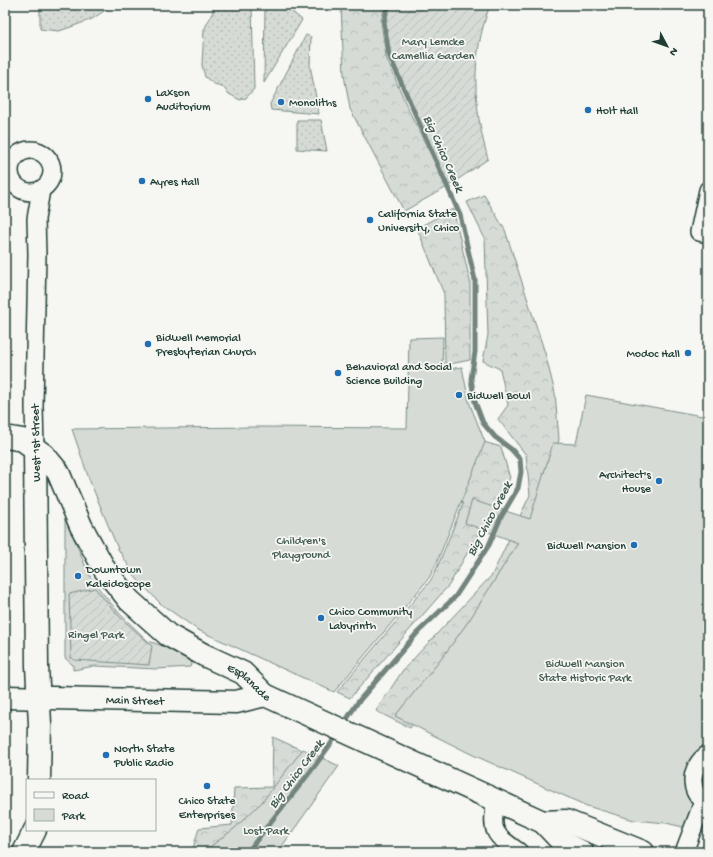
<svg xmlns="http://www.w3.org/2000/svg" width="713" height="857" font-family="'Gochi Hand',sans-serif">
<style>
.grass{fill:url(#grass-dots);stroke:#7a8c85}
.forest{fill:url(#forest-crowns);stroke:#7a8c85}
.park{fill:#d6dbd6;stroke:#7a8c85}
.garden{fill:url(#garden-furrows);stroke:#7a8c85}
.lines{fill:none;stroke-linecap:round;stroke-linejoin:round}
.stream{stroke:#72847d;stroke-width:5}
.street-casing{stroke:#1f3d34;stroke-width:20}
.secondary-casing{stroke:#1f3d34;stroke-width:25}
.street{stroke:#f6f6f2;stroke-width:17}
.secondary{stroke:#f6f6f2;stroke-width:22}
.poi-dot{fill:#1f6fb2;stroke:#f6f6f2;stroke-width:1.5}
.labels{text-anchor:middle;stroke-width:3.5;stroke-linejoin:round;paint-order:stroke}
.park-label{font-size:12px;fill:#445d54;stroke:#f6f6f2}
.poi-label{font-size:12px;fill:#1f3d34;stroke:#f6f6f2;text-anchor:start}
.street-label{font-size:12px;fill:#1f3d34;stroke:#f6f6f2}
.water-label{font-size:13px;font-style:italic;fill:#425a52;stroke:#f6f6f2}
</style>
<defs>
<pattern id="grass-dots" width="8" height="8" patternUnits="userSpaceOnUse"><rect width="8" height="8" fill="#d6dbd6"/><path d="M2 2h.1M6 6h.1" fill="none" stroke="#b7bdb8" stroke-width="1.8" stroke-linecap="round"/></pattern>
<pattern id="forest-crowns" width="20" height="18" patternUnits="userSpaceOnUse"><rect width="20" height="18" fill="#d6dbd6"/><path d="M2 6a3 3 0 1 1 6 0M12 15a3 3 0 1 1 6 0" fill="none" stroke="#b7bdb8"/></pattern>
<pattern id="garden-furrows" width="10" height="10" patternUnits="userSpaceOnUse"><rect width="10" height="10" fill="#d6dbd6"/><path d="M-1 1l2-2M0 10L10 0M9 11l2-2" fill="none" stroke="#b7bdb8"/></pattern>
</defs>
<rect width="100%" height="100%" fill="#f6f6f2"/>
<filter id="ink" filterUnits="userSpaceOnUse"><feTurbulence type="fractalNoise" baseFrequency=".025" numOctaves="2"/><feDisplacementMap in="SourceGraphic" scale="8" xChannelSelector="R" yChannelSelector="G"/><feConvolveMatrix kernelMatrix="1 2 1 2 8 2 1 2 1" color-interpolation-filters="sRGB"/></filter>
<g filter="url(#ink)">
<g class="grass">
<path d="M 40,5 L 113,5 L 92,19 L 71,27 L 59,31 L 40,29 Z"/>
<path d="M 216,5 L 252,5 L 254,89 L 246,98 L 240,100 L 229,94 L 222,86 L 214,84 L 205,77 L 202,65 L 204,30 Z"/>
<path d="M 265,5 L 284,5 L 302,20 L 264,83 Z"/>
<path d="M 306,35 L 311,37 L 310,65 L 319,114 L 271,110 L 270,104 Z"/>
<path d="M 297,120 L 321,120 L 327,151 L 297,149 Z"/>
</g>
<g class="forest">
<path d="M 341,5 L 385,5 L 381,21 L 386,57 L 408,109 L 447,187 L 404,211 L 350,109 L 344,75 Z"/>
<path d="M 484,195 L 505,230 L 545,353 L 555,393 L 559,439 L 546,511 L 525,565 L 410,728 L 376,711 L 403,670 L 492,575 L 530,495 L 526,455 L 498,419 L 508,405 L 500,369 L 483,361 L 488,335 L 485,239 L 467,202 Z"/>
<path d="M 453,209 L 470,281 L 470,360 L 445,365 L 444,294 L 417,228 Z"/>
<path d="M 484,442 L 501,447 L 510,478 L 449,585 L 350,698 L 337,692 L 431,580 L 439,563 L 463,504 L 435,473 Z"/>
<path d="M 273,737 L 319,758 L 244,852 L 192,852 L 199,828 L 232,825 L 234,788 L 272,787 Z"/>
</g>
<g class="park">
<path d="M 443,337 L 442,370 L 462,367 L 469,402 L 485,442 L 437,562 L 429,578 L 334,692 L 198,630 L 161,604 L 137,579 L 118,549 L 89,479 L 72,429 L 257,427 L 407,428 L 409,338 Z"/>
<path d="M 586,395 L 708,417 L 708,833 L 666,823 L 634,820 L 587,806 L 471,754 L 395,716 L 442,658 L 470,619 L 518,543 L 465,523 L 472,500 L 530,519 L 553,443 L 576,444 Z"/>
<path d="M 65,520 L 67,520 L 88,573 L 100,590 L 120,614 L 148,641 L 166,647 L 192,662 L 190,667 L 157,669 L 95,666 L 73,670 L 73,665 L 65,658 Z"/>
<path d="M 303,749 L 339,766 L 278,852 L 203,852 L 235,828 L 262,802 Z"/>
</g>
<g class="garden">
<path d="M 388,5 L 490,5 C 470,59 473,105 488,159 L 448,186 L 389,55 L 384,22 Z"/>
<path d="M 95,588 L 119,616 L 152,646 L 149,665 L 74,660 L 71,658 L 69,594 Z"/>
</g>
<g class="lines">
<g class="stream">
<path d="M 343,725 L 358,702 L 418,632 L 455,597 L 489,545 L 501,517 L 518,488 L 521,472 L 520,459 L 511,449 L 495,437 L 483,423 L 475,402 L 471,379 L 475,352 L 475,280 L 460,215 L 389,55 L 384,22 L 388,5"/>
<path d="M 248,852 C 277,811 311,775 338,733"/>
</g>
<g class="street-casing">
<g id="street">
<circle cx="31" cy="171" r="21"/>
<path d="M 708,190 L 699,232 L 708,234"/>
<path d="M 35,449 L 34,406 L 37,254 L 36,219 L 41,190"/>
<path d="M 708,754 C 689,767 687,793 708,805"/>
<path d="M 496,800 C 491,832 492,833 519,852"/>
<path d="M 684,852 L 703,802"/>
</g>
</g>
<g class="secondary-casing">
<g id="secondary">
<path id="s1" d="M 5,437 L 23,440 L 44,455 L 58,472 L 81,526 L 105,570 L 129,600 L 168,635 L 204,655 L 243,673 L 265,695 L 543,822 L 562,842 L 582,852"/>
<path d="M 35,449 L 37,666 L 40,724 L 39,780"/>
<path id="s2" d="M 5,697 L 236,702 L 265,695"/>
<path d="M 543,822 L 566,821 L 643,852"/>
<path d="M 24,852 L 35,830"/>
</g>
</g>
<use href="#street" class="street"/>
<use href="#secondary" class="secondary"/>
</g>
</g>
<g class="poi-dot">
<circle cx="148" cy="99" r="4"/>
<circle cx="281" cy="102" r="4"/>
<circle cx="588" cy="110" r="4"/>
<circle cx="142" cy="181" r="4"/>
<circle cx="370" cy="220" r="4"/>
<circle cx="148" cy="344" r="4"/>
<circle cx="688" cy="353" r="4"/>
<circle cx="338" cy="373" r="4"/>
<circle cx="459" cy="395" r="4"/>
<circle cx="659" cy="481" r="4"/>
<circle cx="634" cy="545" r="4"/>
<circle cx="78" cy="576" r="4"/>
<circle cx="321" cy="618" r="4"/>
<circle cx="106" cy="755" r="4"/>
<circle cx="207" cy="786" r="4"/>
</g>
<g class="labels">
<g class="park-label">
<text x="433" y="45">Mary Lemcke<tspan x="433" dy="14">Camellia Garden</tspan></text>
<text x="301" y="544">Children's<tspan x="301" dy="14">Playground</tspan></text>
<text x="96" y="638">Ringel Park</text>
<text x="585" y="667">Bidwell Mansion<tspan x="585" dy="14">State Historic Park</tspan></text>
<text x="266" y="834">Lost Park</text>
</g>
<g class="poi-label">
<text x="156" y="96">Laxson<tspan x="156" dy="14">Auditorium</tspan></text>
<text x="289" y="106">Monoliths</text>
<text x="596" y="114">Holt Hall</text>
<text x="150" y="185">Ayres Hall</text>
<text x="378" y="217">California State<tspan x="378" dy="14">University, Chico</tspan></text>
<text x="156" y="341">Bidwell Memorial<tspan x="156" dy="14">Presbyterian Church</tspan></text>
<text x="680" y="357" text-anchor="end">Modoc Hall</text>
<text x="346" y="370">Behavioral and Social<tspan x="346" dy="14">Science Building</tspan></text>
<text x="467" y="399">Bidwell Bowl</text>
<text x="651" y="478" text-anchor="end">Architect's<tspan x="651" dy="14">House</tspan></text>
<text x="626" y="549" text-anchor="end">Bidwell Mansion</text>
<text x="86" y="573">Downtown<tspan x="86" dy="14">Kaleidoscope</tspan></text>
<text x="329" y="615">Chico Community<tspan x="329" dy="14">Labyrinth</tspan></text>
<text x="114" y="752">North State<tspan x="114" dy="14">Public Radio</tspan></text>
<text x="207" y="804" text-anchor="middle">Chico State<tspan x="207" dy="14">Enterprises</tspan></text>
</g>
<g class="street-label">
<text transform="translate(35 443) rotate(-91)" y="4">West 1st Street</text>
<text dy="4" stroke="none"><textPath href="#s1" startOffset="360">Esplanade</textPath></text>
<text dy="4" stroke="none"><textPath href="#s2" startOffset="130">Main Street</textPath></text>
</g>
<g class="water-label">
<text transform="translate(445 153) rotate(66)" y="5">Big Chico Creek</text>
<text transform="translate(488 518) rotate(-62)" y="5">Big Chico Creek</text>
<text transform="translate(295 773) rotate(-53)" y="5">Big Chico Creek</text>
</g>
</g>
<rect width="713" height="857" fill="none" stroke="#f6f6f2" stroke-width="20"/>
<rect x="10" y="10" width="693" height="837" fill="none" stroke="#1f3d34" stroke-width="1.5" filter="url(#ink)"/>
<rect x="26" y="779" width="130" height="52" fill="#f6f6f2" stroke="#a0aca6"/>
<rect x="34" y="792" width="20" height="6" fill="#f6f6f2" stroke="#a0aca6"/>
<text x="62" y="799" font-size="12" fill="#1f3d34">Road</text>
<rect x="34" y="809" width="20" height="12" fill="#d6dbd6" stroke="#a0aca6"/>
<text x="62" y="819" font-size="12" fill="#1f3d34">Park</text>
<g transform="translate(667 46) rotate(131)" stroke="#f6f6f2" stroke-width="3" paint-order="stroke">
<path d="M0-3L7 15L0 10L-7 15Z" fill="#1f3d34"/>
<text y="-6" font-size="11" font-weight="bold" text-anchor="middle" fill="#1f3d34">N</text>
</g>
</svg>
